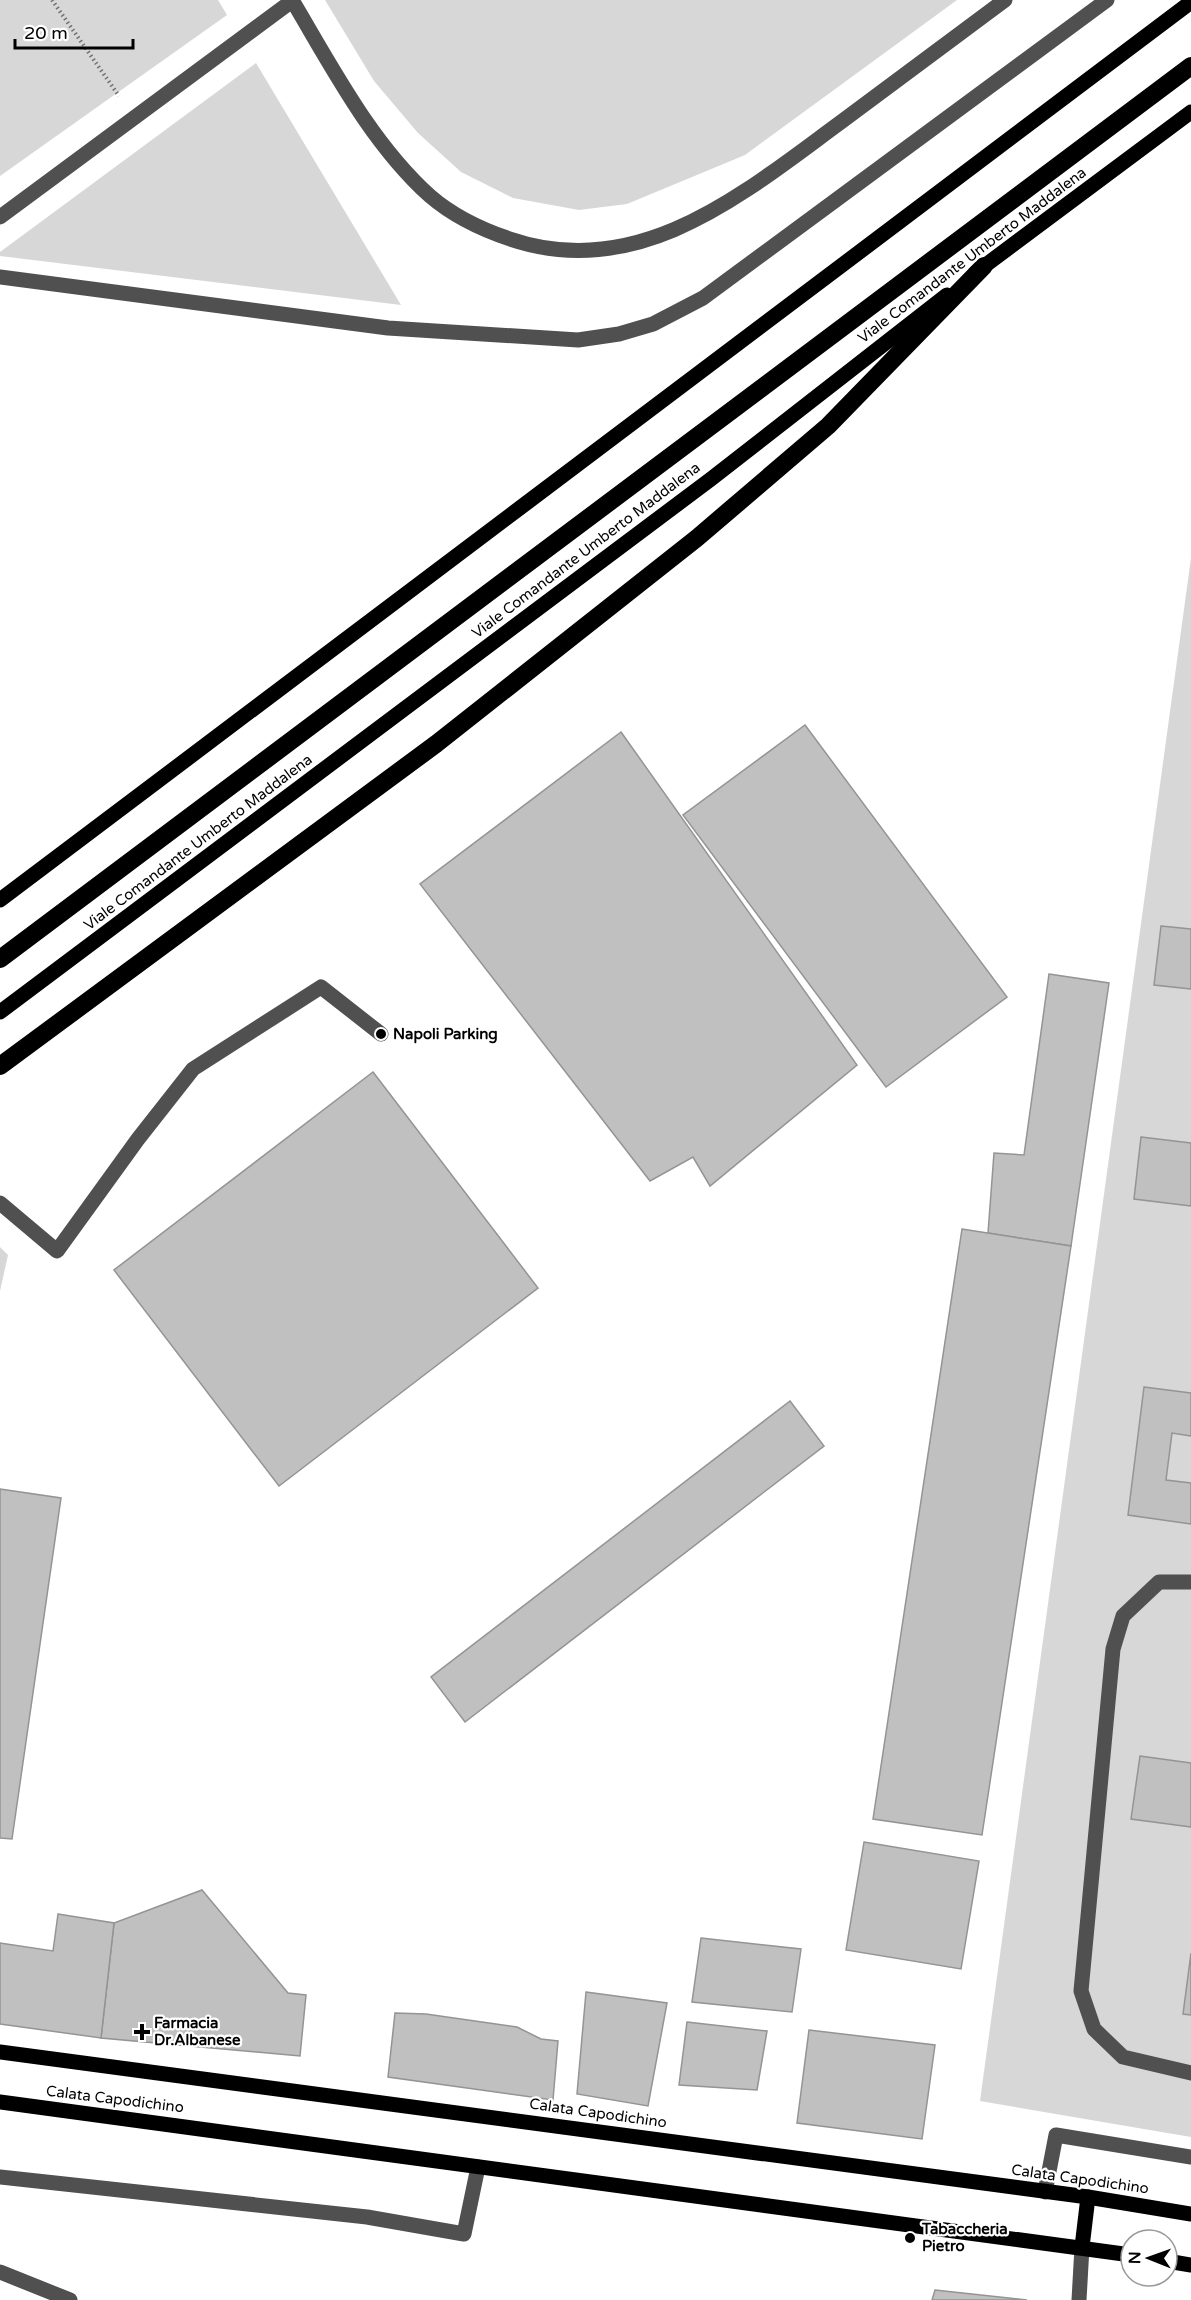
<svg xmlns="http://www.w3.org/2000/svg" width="1191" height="2300" font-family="'Varela Round',sans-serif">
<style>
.green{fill:#d7d7d7}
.building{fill:#c0c0c0;stroke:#949494;stroke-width:1.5}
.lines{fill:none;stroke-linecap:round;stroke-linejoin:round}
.path{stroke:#727272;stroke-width:4;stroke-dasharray:1.5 3;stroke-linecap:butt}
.minor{stroke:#505050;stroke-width:15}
.major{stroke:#000;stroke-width:15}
.highway{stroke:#000;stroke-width:18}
.poi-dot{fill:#000;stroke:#fff;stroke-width:2}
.labels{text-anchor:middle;stroke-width:4.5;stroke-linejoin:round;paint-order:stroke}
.street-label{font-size:15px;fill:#000;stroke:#fff}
.poi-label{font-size:15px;font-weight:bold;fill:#000;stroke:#fff;text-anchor:start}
</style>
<rect width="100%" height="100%" fill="#fff"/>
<g class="green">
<path d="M 0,0 L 218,0 L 227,15 L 0,176 Z"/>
<path d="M 325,0 L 957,0 L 745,155 L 627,204 L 579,210 L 513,198 L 461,172 L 418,133 L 374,81 Z"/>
<path d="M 256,63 L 401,305 L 0,256 L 0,252 Z"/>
<path d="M 1191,558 L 1191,2137 L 980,2101 Z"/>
<path d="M 0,1247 L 8,1255 L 0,1291 Z"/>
</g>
<g class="building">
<path d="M 805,725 L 1007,997 L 886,1087 L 683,815 Z"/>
<path d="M 621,732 L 857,1065 L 710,1186 L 693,1157 L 650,1181 L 420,884 Z"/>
<path d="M 1161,926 L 1191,929 L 1191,989 L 1154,985 Z"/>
<path d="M 1049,974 L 1109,983 L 1071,1246 L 988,1233 L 994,1153 L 1024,1155 Z"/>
<path d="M 373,1072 L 538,1288 L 279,1486 L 114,1270 Z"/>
<path d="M 1141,1137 L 1191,1143 L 1191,1206 L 1134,1199 Z"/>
<path d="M 962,1229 L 1071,1246 L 982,1835 L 873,1819 Z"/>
<path d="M 1144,1387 L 1191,1393 L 1191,1436 L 1172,1433 L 1166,1480 L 1191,1483 L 1191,1524 L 1128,1515 Z"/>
<path d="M 790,1401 L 824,1446 L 465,1722 L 431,1677 Z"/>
<path d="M 0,1489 L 61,1498 L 12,1839 L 0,1838 Z"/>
<path d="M 1140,1756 L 1191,1763 L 1191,1827 L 1131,1819 Z"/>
<path d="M 864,1842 L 979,1861 L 961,1969 L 846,1950 Z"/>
<path d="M 202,1890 L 288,1993 L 306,1995 L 300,2056 L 101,2038 L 114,1923 Z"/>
<path d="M 58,1914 L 114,1923 L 101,2038 L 0,2024 L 0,1943 L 53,1951 Z"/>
<path d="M 701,1938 L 801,1949 L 792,2012 L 692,2002 Z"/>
<path d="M 1191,1953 L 1191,2015 L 1183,2014 Z"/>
<path d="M 586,1992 L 667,2003 L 648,2106 L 577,2094 Z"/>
<path d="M 395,2013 L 426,2014 L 517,2027 L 541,2039 L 558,2041 L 553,2100 L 388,2077 Z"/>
<path d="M 687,2022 L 767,2031 L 757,2090 L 679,2085 Z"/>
<path d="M 809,2030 L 935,2045 L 922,2139 L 797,2123 Z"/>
<path d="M 935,2290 L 1027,2300 L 932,2300 Z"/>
</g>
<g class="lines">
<path class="path" d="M 52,0 L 119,96"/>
<g class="minor">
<path d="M 292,0 C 332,67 371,143 430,196 C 452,215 483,230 510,239 C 639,283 744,193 841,122 C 896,81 950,41 1005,0"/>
<path d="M 0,217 L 292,1"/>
<path d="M 0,277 L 388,328 L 578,340 L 619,334 L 653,324 L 703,298 L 1107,0"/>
<path d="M 0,1203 L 57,1251 L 138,1139 L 193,1069 L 321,987 L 381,1034"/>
<path d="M 1191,1582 L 1159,1582 L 1123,1616 L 1113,1649 L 1081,1991 L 1094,2029 L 1123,2057 L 1191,2073"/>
<path d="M 0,2177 L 367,2217 L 464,2234 L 478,2167"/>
<path d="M 1045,2192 L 1056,2135 L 1191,2157"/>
<path d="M 0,2272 L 70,2300"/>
<path d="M 1079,2300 L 1082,2247"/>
</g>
<g class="major">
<path d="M 975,273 L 1191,112"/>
<path d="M 0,900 L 1191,2"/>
<path d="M 0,1012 L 711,479 L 947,295"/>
<path d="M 0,2052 L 1088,2197 L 1191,2214"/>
<path d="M 0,2102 L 1131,2255"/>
<path d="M 1082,2247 L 1088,2197"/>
<path d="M 1167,2261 L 1191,2265"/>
</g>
<g class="highway">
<path d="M 0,959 L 1191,66"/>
<path d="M 0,1066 L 436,744 L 697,538 L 828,426 L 984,266"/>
</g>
</g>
<g class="poi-dot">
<circle cx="381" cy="1034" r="6"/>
<path d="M139 2023h6v6h6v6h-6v6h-6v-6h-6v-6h6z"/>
<circle cx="910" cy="2238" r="6"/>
</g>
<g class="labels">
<g class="street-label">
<text transform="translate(972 255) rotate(-37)" y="5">Viale Comandante Umberto Maddalena</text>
<text transform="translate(586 550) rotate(-37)" y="5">Viale Comandante Umberto Maddalena</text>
<text transform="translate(198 842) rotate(-37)" y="5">Viale Comandante Umberto Maddalena</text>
<text transform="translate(115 2099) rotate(7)" y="5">Calata Capodichino</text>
<text transform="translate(598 2113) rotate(8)" y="5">Calata Capodichino</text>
<text transform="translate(1080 2179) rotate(8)" y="5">Calata Capodichino</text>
</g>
<g class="poi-label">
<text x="393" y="1039">Napoli Parking</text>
<text x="154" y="2028">Farmacia<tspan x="154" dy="17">Dr.Albanese</tspan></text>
<text x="922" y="2234">Tabaccheria<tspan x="922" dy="17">Pietro</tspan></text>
</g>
</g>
<g transform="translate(1149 2258) rotate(271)"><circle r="28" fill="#ffffff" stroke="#999999" stroke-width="1.5"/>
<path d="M0-4.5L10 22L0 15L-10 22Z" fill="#000000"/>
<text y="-9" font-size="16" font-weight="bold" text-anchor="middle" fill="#000000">N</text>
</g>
<path d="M15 39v9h118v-9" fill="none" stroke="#000000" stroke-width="3"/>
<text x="24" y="39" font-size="18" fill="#000000" stroke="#ffffff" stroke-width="4.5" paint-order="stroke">20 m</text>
</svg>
